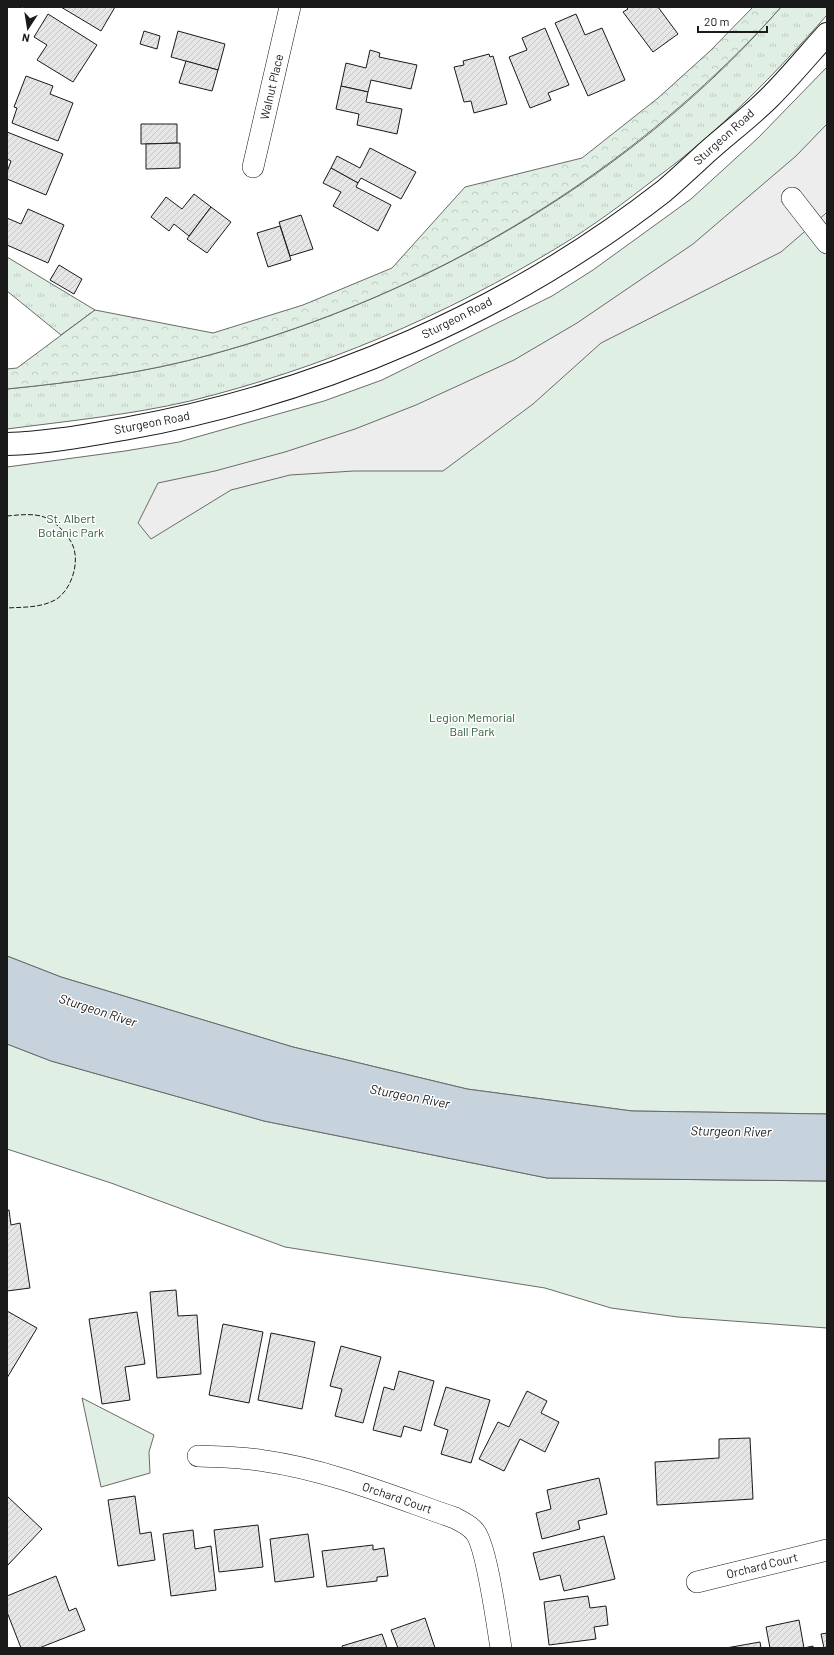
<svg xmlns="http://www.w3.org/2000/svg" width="834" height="1655" font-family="Barlow,sans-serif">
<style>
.grass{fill:url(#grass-tufts);stroke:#6a6a6a}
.forest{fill:url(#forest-crowns);stroke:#6a6a6a}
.green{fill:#e0efe3;stroke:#6a6a6a}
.parking{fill:#ededed;stroke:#6a6a6a}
.water{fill:#c6d2dc;stroke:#6a6a6a}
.building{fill:url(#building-hatch);stroke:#1a1a1a}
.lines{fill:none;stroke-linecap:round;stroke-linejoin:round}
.minor-casing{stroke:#1a1a1a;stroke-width:22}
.secondary-casing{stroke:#1a1a1a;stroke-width:24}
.minor{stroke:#fff;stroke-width:21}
.secondary{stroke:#fff;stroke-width:22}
.fence{stroke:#1a1a1a;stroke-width:1;stroke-dasharray:5 2;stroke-linecap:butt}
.labels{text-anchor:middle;stroke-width:3;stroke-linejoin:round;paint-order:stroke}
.street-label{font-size:12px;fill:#1a1a1a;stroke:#fff}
.park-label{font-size:12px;fill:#2b5a34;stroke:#fff}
.water-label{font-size:13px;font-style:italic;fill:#1a1a1a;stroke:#fff}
</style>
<defs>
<pattern id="grass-tufts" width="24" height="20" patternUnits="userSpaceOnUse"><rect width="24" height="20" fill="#e0efe3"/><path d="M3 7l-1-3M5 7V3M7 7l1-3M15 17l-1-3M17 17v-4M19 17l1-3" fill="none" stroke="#c0ccc2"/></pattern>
<pattern id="forest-crowns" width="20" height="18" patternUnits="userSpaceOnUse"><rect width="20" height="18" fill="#e0efe3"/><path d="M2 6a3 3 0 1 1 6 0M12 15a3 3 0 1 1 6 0" fill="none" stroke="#c0ccc2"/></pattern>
<pattern id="building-hatch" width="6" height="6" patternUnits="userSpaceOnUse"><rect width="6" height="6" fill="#e6e6e6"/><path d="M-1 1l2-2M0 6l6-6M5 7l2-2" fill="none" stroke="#c5c5c5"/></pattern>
</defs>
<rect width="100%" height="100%" fill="#fff"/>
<g class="grass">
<path d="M 781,7 L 827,7 L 827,15 C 777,72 718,133 656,178 C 625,202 593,226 560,246 C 445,316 320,369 190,401 C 130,415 68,421 7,429 L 7,389 C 76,382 145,373 213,354 C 426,296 636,175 781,7 Z"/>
<path d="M 7,257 L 95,310 L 61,335 L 7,291 Z"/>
</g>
<path class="forest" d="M 753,7 L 781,7 C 754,38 724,67 693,95 C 555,218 391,305 213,354 C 145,373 76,382 7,389 L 7,369 L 17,368 L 95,310 L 213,333 L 303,305 L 392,268 L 465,187 L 582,158 L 658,98 L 710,51 Z"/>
<g class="green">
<path d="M 827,67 L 827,1114 L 632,1111 L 467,1089 L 293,1047 L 61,977 L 7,956 L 7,467 L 125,451 L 179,442 L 324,401 L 382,380 L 552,296 L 593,270 L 691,199 L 758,138 Z"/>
<path d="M 7,1044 L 51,1061 L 264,1121 L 547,1178 L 827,1181 L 827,1328 L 678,1317 L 611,1308 L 545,1288 L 285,1247 L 111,1183 L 7,1149 Z"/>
<path d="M 82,1398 L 154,1435 L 149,1452 L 150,1473 L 101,1487 Z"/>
</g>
<path class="parking" d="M 827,124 L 827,212 L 825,214 L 781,252 L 601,343 L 533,404 L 443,471 L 354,471 L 290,475 L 231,490 L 151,539 L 138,523 L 158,483 L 215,471 L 285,452 L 355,429 L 416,405 L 514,360 L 577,323 L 693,244 L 796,156 Z"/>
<path class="water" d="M 7,956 L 61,977 L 293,1047 L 467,1089 L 632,1111 L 827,1114 L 827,1181 L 547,1178 L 264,1121 L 51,1061 L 7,1044 Z"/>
<g class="building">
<path d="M 61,7 L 115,7 L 101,31 Z"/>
<path d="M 626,7 L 658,7 L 678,34 L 653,52 L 623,12 L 628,9 Z"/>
<path d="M 48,14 L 97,45 L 73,82 L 37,60 L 47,45 L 34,37 Z"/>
<path d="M 576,14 L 585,35 L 602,28 L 625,80 L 588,96 L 555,23 Z"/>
<path d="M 545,28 L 569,85 L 548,93 L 551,100 L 530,108 L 509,57 L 527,50 L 522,38 Z"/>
<path d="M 144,31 L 160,36 L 157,49 L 140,44 Z"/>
<path d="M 178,31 L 225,44 L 218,70 L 171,57 Z"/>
<path d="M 370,50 L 380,53 L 379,57 L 417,65 L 411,89 L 371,80 L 368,92 L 341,86 L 346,63 L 366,68 Z"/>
<path d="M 489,54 L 490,57 L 493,56 L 507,104 L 474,113 L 471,101 L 464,102 L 454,67 L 464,65 L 463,61 Z"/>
<path d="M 186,61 L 218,70 L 212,91 L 179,83 Z"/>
<path d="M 26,76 L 53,86 L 50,94 L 73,103 L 58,141 L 12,123 L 17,108 L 14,107 Z"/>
<path d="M 341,86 L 368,92 L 366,102 L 402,109 L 397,134 L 357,125 L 359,114 L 336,109 Z"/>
<path d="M 141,124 L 177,124 L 177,143 L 141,144 Z"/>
<path d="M 7,132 L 63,154 L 46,195 L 7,179 L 7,172 L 11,161 L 7,159 Z"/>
<path d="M 180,143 L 180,168 L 146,169 L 146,144 Z"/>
<path d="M 370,148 L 416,172 L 401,199 L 361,178 L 358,183 L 331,168 L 337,156 L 360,168 Z"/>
<path d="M 331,168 L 358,183 L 356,187 L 391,205 L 378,231 L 333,206 L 341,192 L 323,183 Z"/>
<path d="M 194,194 L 211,207 L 189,236 L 174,224 L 169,231 L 151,217 L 166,197 L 182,209 Z"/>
<path d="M 211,207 L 231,222 L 207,253 L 187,239 Z"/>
<path d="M 28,209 L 64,225 L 48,263 L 7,245 L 7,218 L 21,224 Z"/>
<path d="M 301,215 L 313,249 L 290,256 L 279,222 Z"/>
<path d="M 280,226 L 291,260 L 268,267 L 257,233 Z"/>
<path d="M 59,265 L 82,279 L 74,294 L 50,280 Z"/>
<path d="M 7,1210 L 9,1210 L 11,1225 L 20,1223 L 30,1288 L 7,1291 Z"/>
<path d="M 176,1290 L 178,1316 L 197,1315 L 201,1374 L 157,1378 L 150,1292 Z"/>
<path d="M 7,1311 L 37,1328 L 7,1378 Z"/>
<path d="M 137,1312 L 145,1364 L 125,1367 L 130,1400 L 102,1404 L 89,1319 Z"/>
<path d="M 223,1324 L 263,1332 L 249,1403 L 209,1395 Z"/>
<path d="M 271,1333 L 315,1342 L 302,1409 L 258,1400 Z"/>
<path d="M 341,1346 L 381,1357 L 363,1423 L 335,1416 L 342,1389 L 330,1386 Z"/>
<path d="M 399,1371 L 434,1381 L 421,1431 L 404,1426 L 401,1437 L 373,1430 L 384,1387 L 394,1390 Z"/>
<path d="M 446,1387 L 490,1400 L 471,1463 L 441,1454 L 448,1430 L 434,1425 Z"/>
<path d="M 527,1391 L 547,1401 L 541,1413 L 559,1422 L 545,1452 L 520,1439 L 504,1471 L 479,1459 L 498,1422 L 509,1427 Z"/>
<path d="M 750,1438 L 753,1499 L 657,1505 L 655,1462 L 719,1458 L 719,1439 Z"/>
<path d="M 599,1478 L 607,1514 L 578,1521 L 580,1529 L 542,1539 L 536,1513 L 551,1509 L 547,1490 Z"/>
<path d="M 7,1496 L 42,1529 L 7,1566 Z"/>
<path d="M 135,1496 L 140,1534 L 151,1532 L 155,1560 L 118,1566 L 108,1500 Z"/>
<path d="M 258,1525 L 263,1567 L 219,1572 L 214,1530 Z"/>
<path d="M 193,1530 L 195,1549 L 211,1546 L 216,1590 L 171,1596 L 163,1534 Z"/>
<path d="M 308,1534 L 314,1577 L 275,1582 L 270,1539 Z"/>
<path d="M 604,1536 L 615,1579 L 564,1591 L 560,1575 L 540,1580 L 533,1553 Z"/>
<path d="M 373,1545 L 373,1550 L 384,1548 L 388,1576 L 377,1577 L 377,1581 L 327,1587 L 322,1551 Z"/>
<path d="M 56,1576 L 69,1611 L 76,1608 L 85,1630 L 39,1648 L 21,1648 L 7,1612 L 7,1596 Z"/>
<path d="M 588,1596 L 590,1608 L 606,1606 L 608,1625 L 594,1627 L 596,1639 L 549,1645 L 544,1602 Z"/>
<path d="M 425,1618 L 435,1648 L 398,1648 L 391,1630 Z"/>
<path d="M 799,1620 L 804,1648 L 813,1646 L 813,1648 L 770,1648 L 766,1627 Z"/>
<path d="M 827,1633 L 827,1648 L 824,1648 L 821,1634 Z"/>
<path d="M 382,1634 L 387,1648 L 343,1648 L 342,1646 Z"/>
<path d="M 760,1642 L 761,1648 L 726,1648 Z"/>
</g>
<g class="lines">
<g class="minor-casing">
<g id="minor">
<path d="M 253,167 L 290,7"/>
<path d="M 792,198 L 827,243"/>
<path d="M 198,1456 C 220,1457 242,1457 265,1461 C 329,1470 394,1497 455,1518 C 462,1522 470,1525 475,1532 C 487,1547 497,1625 501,1648"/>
<path d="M 697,1582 L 827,1550"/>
</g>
</g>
<g class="secondary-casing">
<path id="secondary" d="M 7,444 C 48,443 89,435 129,428 C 321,393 509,312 664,191 C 678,179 692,166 706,153 C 727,134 750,117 770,97 C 790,77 808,55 827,34"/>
</g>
<use href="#minor" class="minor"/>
<use href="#secondary" class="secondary"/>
<path class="fence" d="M 7,516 C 18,515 33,513 44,517 C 55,521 69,535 73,546 C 80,563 71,591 55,600 C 40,608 23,607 7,608"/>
</g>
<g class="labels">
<g class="street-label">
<text transform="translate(272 87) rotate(-77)" y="4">Walnut Place</text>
<text transform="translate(724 137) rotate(-42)" y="4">Sturgeon Road</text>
<text transform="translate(457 318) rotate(-27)" y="4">Sturgeon Road</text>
<text transform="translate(152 423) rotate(-11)" y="4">Sturgeon Road</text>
<text transform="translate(397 1498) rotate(19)" y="4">Orchard Court</text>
<text transform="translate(762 1566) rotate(-14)" y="4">Orchard Court</text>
</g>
<g class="park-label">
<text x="71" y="523">St. Albert<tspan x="71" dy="14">Botanic Park</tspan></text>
<text x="472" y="722">Legion Memorial<tspan x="472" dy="14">Ball Park</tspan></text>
</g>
<g class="water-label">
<text transform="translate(98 1010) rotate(18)" y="5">Sturgeon River</text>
<text transform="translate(410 1096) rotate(11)" y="5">Sturgeon River</text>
<text transform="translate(731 1131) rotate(1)" y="5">Sturgeon River</text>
</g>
</g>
<rect width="834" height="1655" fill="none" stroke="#1a1a1a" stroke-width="16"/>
<g transform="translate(28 28) rotate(192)" stroke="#ffffff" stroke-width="3" paint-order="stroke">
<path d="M0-3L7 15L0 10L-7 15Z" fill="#1a1a1a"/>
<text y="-6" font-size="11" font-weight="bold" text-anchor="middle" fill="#1a1a1a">N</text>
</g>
<path d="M698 26v6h69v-6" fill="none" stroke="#1a1a1a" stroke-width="2"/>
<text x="704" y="26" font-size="12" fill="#1a1a1a" stroke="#ffffff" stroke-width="3" paint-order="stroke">20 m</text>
</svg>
